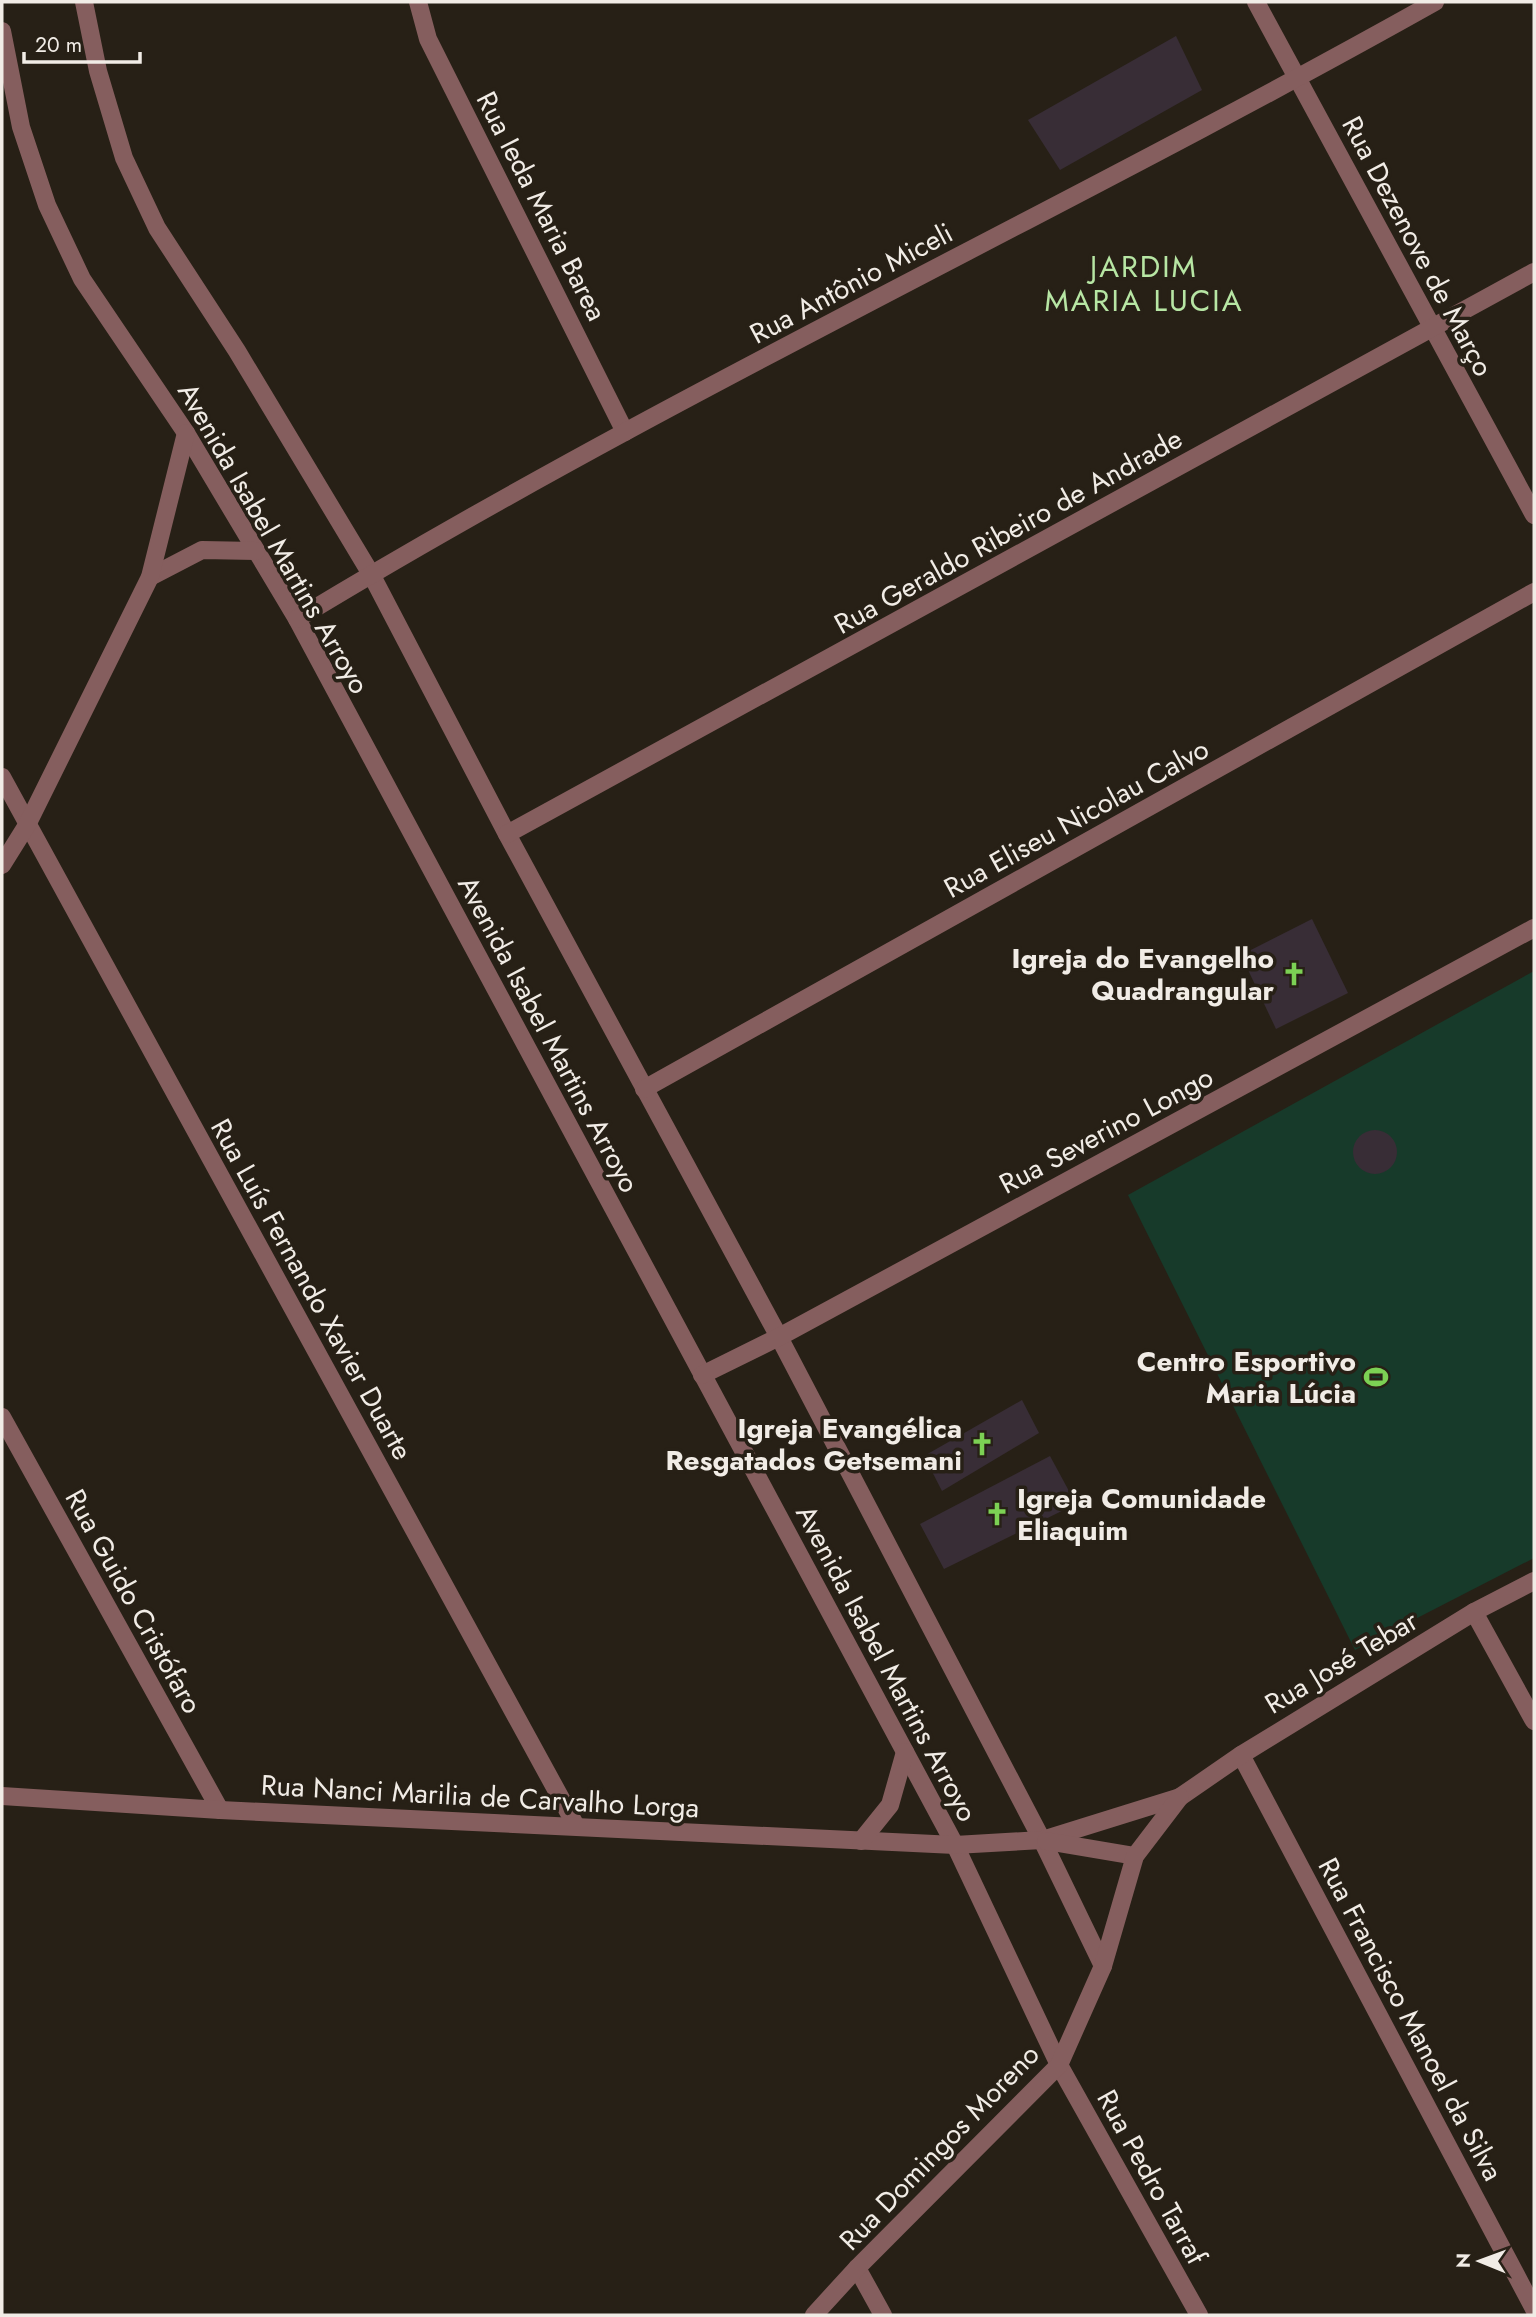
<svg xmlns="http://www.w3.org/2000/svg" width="1536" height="2317" font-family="Jost,sans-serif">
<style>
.green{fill:#173a2a}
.building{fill:#382d36}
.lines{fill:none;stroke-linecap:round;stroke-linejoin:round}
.minor{stroke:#855e5e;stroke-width:18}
.labels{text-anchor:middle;stroke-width:7;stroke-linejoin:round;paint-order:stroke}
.street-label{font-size:28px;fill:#f1ece6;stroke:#272016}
.poi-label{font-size:28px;font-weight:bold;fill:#f1ece6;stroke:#272016;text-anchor:end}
.neighbourhood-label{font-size:30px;letter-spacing:2px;fill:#b7e6a4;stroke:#272016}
</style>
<rect width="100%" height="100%" fill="#272016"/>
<path class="green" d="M 1534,971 L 1534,1558 L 1355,1650 L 1128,1195 Z"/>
<g class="building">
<path d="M 1176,36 L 1202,90 L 1060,170 L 1028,120 Z"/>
<path d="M 1312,919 L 1348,993 L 1276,1029 L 1241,955 Z"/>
<circle cx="1375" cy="1152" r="22"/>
<path d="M 1022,1400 L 1039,1433 L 942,1491 L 924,1456 Z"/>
<path d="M 1050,1456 L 1076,1504 L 944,1569 L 920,1524 Z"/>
</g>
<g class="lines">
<g class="minor">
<path d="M 84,2 L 98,71 L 124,158 L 157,228 L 237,351 L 371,574 L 507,834 L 779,1337 L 1042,1840 L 1103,1966"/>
<path d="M 418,2 L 428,39 L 625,432"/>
<path d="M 1256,2 L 1534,515"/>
<path d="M 2,31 L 21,127 L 47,205 L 82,279 L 186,433 L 297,619 L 955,1845 L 1059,2065 L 1199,2315"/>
<path d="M 150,577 L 202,550 L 256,551"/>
<path d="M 297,619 C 666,395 1059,213 1435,2"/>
<path d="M 2,777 L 576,1826"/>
<path d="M 507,834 L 1534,272"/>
<path d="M 2,865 L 27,825 L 150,577 L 186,433"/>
<path d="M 644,1089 L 1534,592"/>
<path d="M 702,1375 L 779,1337 L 1534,928"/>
<path d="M 2,1417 L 220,1810"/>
<path d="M 1474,1612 L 1534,1721"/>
<path d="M 1241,1755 L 1534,2309"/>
<path d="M 2,1796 L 220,1810 L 955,1845 L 1042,1840 L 1180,1797 L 1241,1755 L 1474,1612 L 1534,1581"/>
<path d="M 861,1841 L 890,1805 L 905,1752"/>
<path d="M 1046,1841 L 1135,1856"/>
<path d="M 857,2268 L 883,2315"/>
<path d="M 814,2315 L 857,2268 L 1059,2065 L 1103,1966 L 1135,1856 L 1180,1797"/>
</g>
</g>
<defs>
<g id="church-bare" transform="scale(1.89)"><path d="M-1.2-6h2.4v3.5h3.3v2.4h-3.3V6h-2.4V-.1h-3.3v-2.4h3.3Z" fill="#7cd154" stroke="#272016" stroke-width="2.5" paint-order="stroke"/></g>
<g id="stadium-bare" transform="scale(1.89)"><path d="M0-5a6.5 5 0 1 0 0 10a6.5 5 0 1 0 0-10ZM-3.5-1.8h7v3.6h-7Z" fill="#7cd154" stroke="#272016" stroke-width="2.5" paint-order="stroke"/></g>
</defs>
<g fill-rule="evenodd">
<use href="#church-bare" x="1294" y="974"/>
<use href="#stadium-bare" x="1376" y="1377"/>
<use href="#church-bare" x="982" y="1444"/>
<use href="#church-bare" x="997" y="1514"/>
</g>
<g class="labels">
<g class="street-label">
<text transform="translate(542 206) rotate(63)" y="10">Rua Ieda Maria Barea</text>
<text transform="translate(1418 246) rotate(62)" y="10">Rua Dezenove de Março</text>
<text transform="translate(851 283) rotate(-28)" y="10">Rua Antônio Miceli</text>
<text transform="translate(1008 531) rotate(-29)" y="10">Rua Geraldo Ribeiro de Andrade</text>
<text transform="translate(274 538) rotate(60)" y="10">Avenida Isabel Martins Arroyo</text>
<text transform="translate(1076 818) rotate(-29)" y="10">Rua Eliseu Nicolau Calvo</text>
<text transform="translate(549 1034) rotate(62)" y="10">Avenida Isabel Martins Arroyo</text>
<text transform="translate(1106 1130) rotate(-28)" y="10">Rua Severino Longo</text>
<text transform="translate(312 1289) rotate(61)" y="10">Rua Luís Fernando Xavier Duarte</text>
<text transform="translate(134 1601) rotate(61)" y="10">Rua Guido Cristófaro</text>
<text transform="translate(1341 1662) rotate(-31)" y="10">Rua José Tebar</text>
<text transform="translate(887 1663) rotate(62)" y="10">Avenida Isabel Martins Arroyo</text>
<text transform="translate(480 1796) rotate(3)" y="10">Rua Nanci Marilia de Carvalho Lorga</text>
<text transform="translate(1411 2019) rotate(62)" y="10">Rua Francisco Manoel da Silva</text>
<text transform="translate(939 2147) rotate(-46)" y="10">Rua Domingos Moreno</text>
<text transform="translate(1152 2177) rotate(61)" y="10">Rua Pedro Tarraf</text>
</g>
<g class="poi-label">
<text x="1274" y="968">Igreja do Evangelho<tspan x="1274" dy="32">Quadrangular</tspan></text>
<text x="1356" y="1371">Centro Esportivo<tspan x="1356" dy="32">Maria Lúcia</tspan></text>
<text x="962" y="1438">Igreja Evangélica<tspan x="962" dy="32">Resgatados Getsemani</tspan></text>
<text x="1017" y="1508" text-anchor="start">Igreja Comunidade<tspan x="1017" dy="32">Eliaquim</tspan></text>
</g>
<g class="neighbourhood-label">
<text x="1144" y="277">JARDIM<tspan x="1144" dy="34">MARIA LUCIA</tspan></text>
</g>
</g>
<rect width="1536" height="2317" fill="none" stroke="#f1ece6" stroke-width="7"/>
<g transform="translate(1480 2261) rotate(271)" stroke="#272016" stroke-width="5" paint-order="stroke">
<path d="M0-5L12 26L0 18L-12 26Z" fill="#f1ece6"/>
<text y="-10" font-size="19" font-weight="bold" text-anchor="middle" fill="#f1ece6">N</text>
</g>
<path d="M24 52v10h116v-10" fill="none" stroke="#f1ece6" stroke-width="3.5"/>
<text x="35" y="52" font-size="21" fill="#f1ece6" stroke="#272016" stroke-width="5" paint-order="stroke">20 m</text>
</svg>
